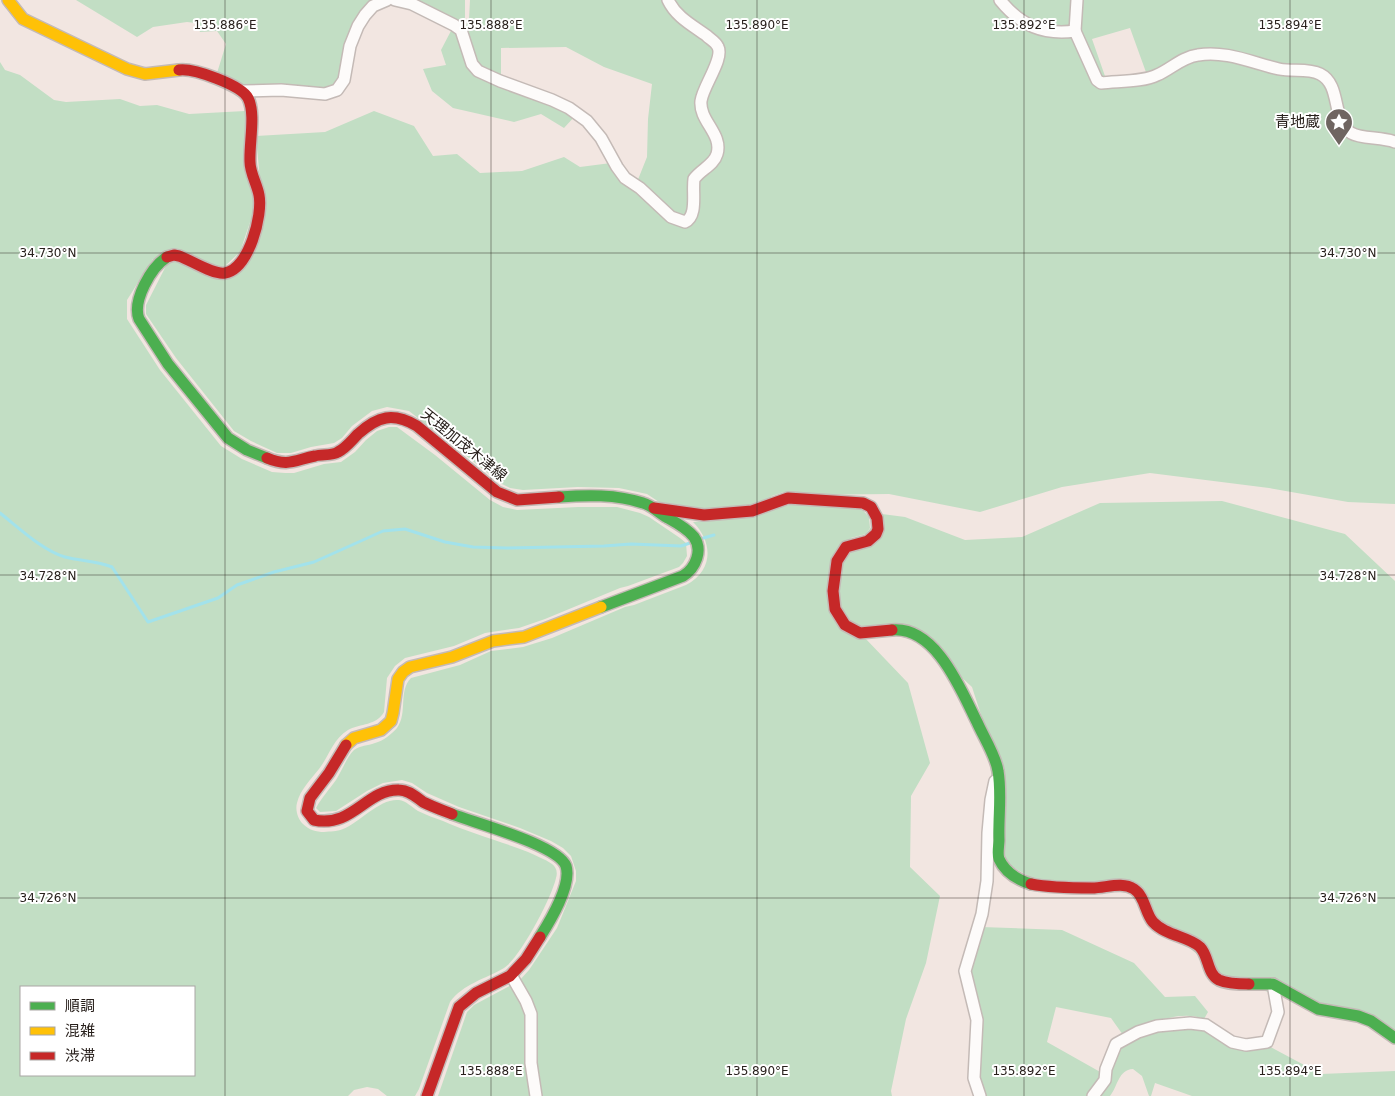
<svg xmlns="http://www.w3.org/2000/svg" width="1395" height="1096" font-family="'DejaVu Sans','Noto Sans JP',sans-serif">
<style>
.green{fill:#c2dec4;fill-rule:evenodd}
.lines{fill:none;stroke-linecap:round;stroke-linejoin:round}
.stream{stroke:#a2e2eb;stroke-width:3}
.street-casing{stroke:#c4bab6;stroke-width:14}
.fast-casing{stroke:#c4bab6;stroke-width:14}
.slow-casing{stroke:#c4bab6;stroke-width:14}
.jam-casing{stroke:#c4bab6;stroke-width:14}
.street{stroke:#fdfbfa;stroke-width:11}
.fast{stroke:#4caf50;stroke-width:11}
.slow{stroke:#ffc107;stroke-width:11}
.jam{stroke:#c62828;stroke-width:11}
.ticks{fill:none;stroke:#28201c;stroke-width:1;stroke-opacity:0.45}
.labels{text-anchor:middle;stroke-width:4;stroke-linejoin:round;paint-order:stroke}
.poi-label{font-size:15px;fill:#28201c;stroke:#fff;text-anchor:end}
.street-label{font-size:15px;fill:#28201c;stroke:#fff}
.ticks-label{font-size:12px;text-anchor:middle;fill:#28201c;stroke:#fff;stroke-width:4;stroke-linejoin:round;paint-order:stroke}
</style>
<rect width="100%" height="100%" fill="#f2e6e1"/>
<g class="green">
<path d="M 76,0 L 378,0 L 371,4 L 341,79 L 332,89 L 248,86 L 217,73 L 226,44 L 217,31 L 200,32 L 196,23 L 187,22 L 153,27 L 137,37 Z"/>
<path d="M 408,0 L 465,0 L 465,19 L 461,27 Z"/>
<path d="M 470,0 L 665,0 L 716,50 L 700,92 L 715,141 L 715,152 L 695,173 L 689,213 L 679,218 L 637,182 L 647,157 L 648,119 L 652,84 L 604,67 L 566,47 L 501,48 L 501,79 L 474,62 L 464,30 L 469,19 Z"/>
<path d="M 671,0 L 994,0 L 1006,13 L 1073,35 L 1100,87 L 1206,56 L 1323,79 L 1340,124 L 1395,145 L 1395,504 L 1348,502 L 1269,488 L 1150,473 L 1062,487 L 980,512 L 889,494 L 807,495 L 784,492 L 772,496 L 761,504 L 715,510 L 659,502 L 647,494 L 619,488 L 578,487 L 523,490 L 510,488 L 502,484 L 409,411 L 387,407 L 372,411 L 352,426 L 342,438 L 334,443 L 311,447 L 291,453 L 277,453 L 251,441 L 234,431 L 176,358 L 146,314 L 146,305 L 169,260 L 237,274 L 260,181 L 256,136 L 325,132 L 374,111 L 414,126 L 433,156 L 457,154 L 480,173 L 522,171 L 564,157 L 580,167 L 611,163 L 686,225 L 696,185 L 718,160 L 704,104 L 722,56 L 681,14 Z"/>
<path d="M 1005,0 L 1395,0 L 1395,139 L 1359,133 L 1348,127 L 1333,83 L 1285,68 L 1221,52 L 1147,75 L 1130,28 L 1092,39 L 1106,79 L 1102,80 L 1077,27 L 1052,28 L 1029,21 Z"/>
<path d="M 453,27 L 459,32 L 466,57 L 524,94 L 575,116 L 564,128 L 541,114 L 514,122 L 453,108 L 432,91 L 423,69 L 446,65 L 441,50 Z"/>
<path d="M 0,62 L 5,70 L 20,75 L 54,100 L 66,102 L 120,99 L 140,106 L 157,105 L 189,114 L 245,111 L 254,210 L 240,252 L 224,267 L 153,259 L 127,300 L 127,319 L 160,370 L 221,446 L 242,459 L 272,472 L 285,473 L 294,473 L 324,464 L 341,462 L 355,452 L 366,440 L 377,431 L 389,427 L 397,427 L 435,455 L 490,500 L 503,507 L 517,510 L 578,507 L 617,507 L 640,513 L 649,517 L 680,538 L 686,543 L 687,556 L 683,563 L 679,567 L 628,586 L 620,588 L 545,619 L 519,628 L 485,633 L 454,646 L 405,658 L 395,666 L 387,678 L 384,712 C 376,726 361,723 348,730 C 333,739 329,756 319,769 C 311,779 300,790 297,803 C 295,810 298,819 303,824 C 309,830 316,832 324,832 C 331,831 336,832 343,829 C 360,822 380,798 399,800 C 406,801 412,807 418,811 C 426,815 435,818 443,821 C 470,833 500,841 528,852 C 536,856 545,859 552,864 C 556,867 558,872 556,878 C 552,897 520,958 504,968 C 485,979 463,984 450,1002 L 419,1089 L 415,1096 L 387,1096 L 378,1089 L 367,1087 L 354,1090 L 348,1096 L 0,1096 ZM 21,987 L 194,987 L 194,1075 L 21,1075 Z"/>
<path d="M 1222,501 L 1345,534 L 1395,581 L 1395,1034 L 1223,977 L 1160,922 L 1140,891 L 1037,881 L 1004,862 L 984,724 L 972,687 L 960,676 L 940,647 L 862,626 L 854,623 L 842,613 L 838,582 L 841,564 L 882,514 L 905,517 L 965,540 L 1022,537 L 1100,503 Z"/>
<path d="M 793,504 L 860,507 L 869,517 L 870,528 L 866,534 L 851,538 L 826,592 L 864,637 L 908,683 L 930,763 L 911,796 L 910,867 L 940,896 L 926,963 L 906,1019 L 891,1091 L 892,1096 L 438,1096 L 467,1012 L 474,1005 L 519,981 L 529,970 L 557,928 L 576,881 L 576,871 L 571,856 L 563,848 L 551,841 L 520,828 L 459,807 L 427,793 L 412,783 L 402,780 L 383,783 L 367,791 L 336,811 L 320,812 L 316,808 C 322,797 329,790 336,780 C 342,771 346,758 354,750 C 361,745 367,746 375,743 C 383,741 392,734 397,728 C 408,713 398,691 411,678 L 460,665 L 491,651 L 523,647 L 552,638 L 625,607 L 634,605 L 686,585 C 714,570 713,542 693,522 L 742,517 Z"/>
<path d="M 981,927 L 1062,930 L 1134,963 L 1165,997 L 1195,996 L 1208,1012 L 1204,1019 C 1179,1009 1146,1025 1123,1035 L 1111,1018 L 1056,1007 L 1047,1042 L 1102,1073 L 1097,1083 L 1086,1096 L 984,1096 L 978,1077 L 971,964 Z"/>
<path d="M 1204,1028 L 1229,1046 L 1263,1043 L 1321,1074 L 1395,1071 L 1395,1096 L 1192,1096 L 1155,1083 L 1151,1096 L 1149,1096 L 1142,1076 L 1133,1069 C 1118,1070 1118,1086 1110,1096 L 1096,1096 L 1118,1048 L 1153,1029 Z"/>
</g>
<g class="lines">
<g class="stream">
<path d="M 0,513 C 18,527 43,551 65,557 C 81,561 97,561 112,567 L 148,622 L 218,598 L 237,585 L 274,572 L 314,562 L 383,531 L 405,529 L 445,542 L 473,547 L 506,548 L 604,546 L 631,544 L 681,546 L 690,543"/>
<path d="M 700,539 L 714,535"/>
</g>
<g class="street-casing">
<g id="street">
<path d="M 395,0 L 412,4 L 454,25 L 461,30 L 472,64 L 478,71 L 500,81 L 552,100 L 569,108 L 587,121 L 601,138 L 617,167 L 625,178 L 640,188 L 671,217 L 685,222 C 698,216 692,192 694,179 C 700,170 714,165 717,154 C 723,134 699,121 701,101 C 703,86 724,59 718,47 C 716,42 710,39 707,36 C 692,25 676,17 668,0"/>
<path d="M 1000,0 C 1021,26 1043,35 1075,31 L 1097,80 L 1101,83 C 1117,81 1144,82 1157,75 C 1171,69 1182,57 1198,55 C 1225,50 1253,63 1279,69 C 1292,72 1308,68 1320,74 C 1342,85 1331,120 1351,133 C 1361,139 1382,137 1395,142"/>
<path d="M 1075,31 L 1077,0"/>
<path d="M 243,91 L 281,90 L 325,94 L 337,90 L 344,80 L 350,46 L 358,26 L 365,15 L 373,6 L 387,0"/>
<path d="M 511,975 L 526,1001 L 531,1014 L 531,1063 L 536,1096"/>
<path d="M 980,1096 L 974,1078 L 977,1020 L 965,971 L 982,914 L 987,881 L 988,833 L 991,800 L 995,781"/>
<path d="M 1093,1096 L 1105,1080 L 1106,1069 L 1116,1044 L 1138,1032 L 1157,1026 L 1190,1023 L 1206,1025 L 1232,1042 L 1246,1045 L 1267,1042 L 1278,1012 L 1273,984"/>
</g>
</g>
<g class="fast-casing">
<g id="fast">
<path d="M 167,257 C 151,267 132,301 139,319 L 168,364 L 228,438 L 247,450 L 267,458"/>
<path d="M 559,497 C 586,495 616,494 643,503 C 651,505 658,512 666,517 C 675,522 687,528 694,537 C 703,550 696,568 683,576 L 601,607"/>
<path d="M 892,630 C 936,626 961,690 977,722 C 983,736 996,756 998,771 C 1002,794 998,817 999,840 C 999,845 997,854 999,859 C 1005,872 1018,880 1031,884"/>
<path d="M 452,814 C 475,823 558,845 566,866 C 572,885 550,921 540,937"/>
<path d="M 1249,984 L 1273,984 L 1318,1009 L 1358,1016 L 1371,1021 L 1395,1038"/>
</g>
</g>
<g class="slow-casing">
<g id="slow">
<path d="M 8,0 L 23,19 L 127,69 L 145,74 L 179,70"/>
<path d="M 346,745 L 354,738 L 381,730 L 391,721 L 393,713 L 398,679 L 403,672 L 410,667 L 452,657 L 493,641 L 524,637 L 601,607"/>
</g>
</g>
<g class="jam-casing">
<g id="jam">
<path d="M 167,257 L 174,255 L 179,256 C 191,260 213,275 225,273 C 249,269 263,215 259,195 C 257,184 250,173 250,162 C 249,143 256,114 248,98 C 241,85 194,68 179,70"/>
<path d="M 267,458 C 288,467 295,460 315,456 C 322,454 332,456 338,452 C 346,448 352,440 358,434 C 378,416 393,412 417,426 L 497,492 L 517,500 L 559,497"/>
<path d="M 654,508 L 704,515 L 752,511 L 788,498 L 863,503 L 871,507 L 877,518 L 878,529 L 876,534 L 868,541 L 846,547 L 837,561 L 833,591 L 835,609 L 845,625 L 860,633 L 892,630"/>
<path d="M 346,745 L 329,773 L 310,798 L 307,811 L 314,820 C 353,828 366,789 399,790 C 409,790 416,797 423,802 C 433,807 442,810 452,814"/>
<path d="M 1031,884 C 1051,888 1072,888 1092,888 C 1106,888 1122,881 1134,889 C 1145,896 1145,913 1153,922 C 1166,936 1188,936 1200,947 C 1209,956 1207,974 1219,980 C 1228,984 1239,984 1249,984"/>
<path d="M 427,1096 L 459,1007 L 476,993 L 510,976 L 526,959 L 540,937"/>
</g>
</g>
<use href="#street" class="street"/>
<use href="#fast" class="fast"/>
<use href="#slow" class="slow"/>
<use href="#jam" class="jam"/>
</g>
<path class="ticks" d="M 225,0 L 225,1096M 491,0 L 491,1096M 757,0 L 757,1096M 1024,0 L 1024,1096M 1290,0 L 1290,1096M 0,253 L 1395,253M 0,575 L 1395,575M 0,898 L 1395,898"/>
<defs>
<g id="sight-pin" transform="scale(1.4375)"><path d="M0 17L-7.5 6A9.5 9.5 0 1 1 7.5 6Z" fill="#6f6561" stroke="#fff"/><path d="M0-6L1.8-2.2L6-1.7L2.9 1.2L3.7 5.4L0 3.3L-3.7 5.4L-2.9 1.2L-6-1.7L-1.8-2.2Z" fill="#fff"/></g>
</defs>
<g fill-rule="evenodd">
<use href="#sight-pin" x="1339" y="122"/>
</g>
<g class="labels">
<g class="poi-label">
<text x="1320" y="127">青地蔵</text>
</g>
<g class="street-label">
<text transform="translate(464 445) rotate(39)" y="5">天理加茂木津線</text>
</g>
</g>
<g class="ticks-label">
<text x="225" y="29">135.886°E</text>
<text x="491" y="29">135.888°E</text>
<text x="757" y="29">135.890°E</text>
<text x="1024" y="29">135.892°E</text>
<text x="1290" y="29">135.894°E</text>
<text x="48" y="257">34.730°N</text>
<text x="1348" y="257">34.730°N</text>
<text x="48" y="580">34.728°N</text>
<text x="1348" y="580">34.728°N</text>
<text x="48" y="902">34.726°N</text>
<text x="1348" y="902">34.726°N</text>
<text x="491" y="1075">135.888°E</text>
<text x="757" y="1075">135.890°E</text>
<text x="1024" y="1075">135.892°E</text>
<text x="1290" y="1075">135.894°E</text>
</g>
<rect x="20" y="986" width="175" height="90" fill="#ffffff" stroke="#a9a6a4"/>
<rect x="30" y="1002" width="25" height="8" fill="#4caf50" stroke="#a9a6a4"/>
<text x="65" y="1011" font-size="15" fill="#28201c">順調</text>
<rect x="30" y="1027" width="25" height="8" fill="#ffc107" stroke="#a9a6a4"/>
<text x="65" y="1036" font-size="15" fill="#28201c">混雑</text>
<rect x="30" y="1052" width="25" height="8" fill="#c62828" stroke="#a9a6a4"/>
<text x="65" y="1061" font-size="15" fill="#28201c">渋滞</text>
</svg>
